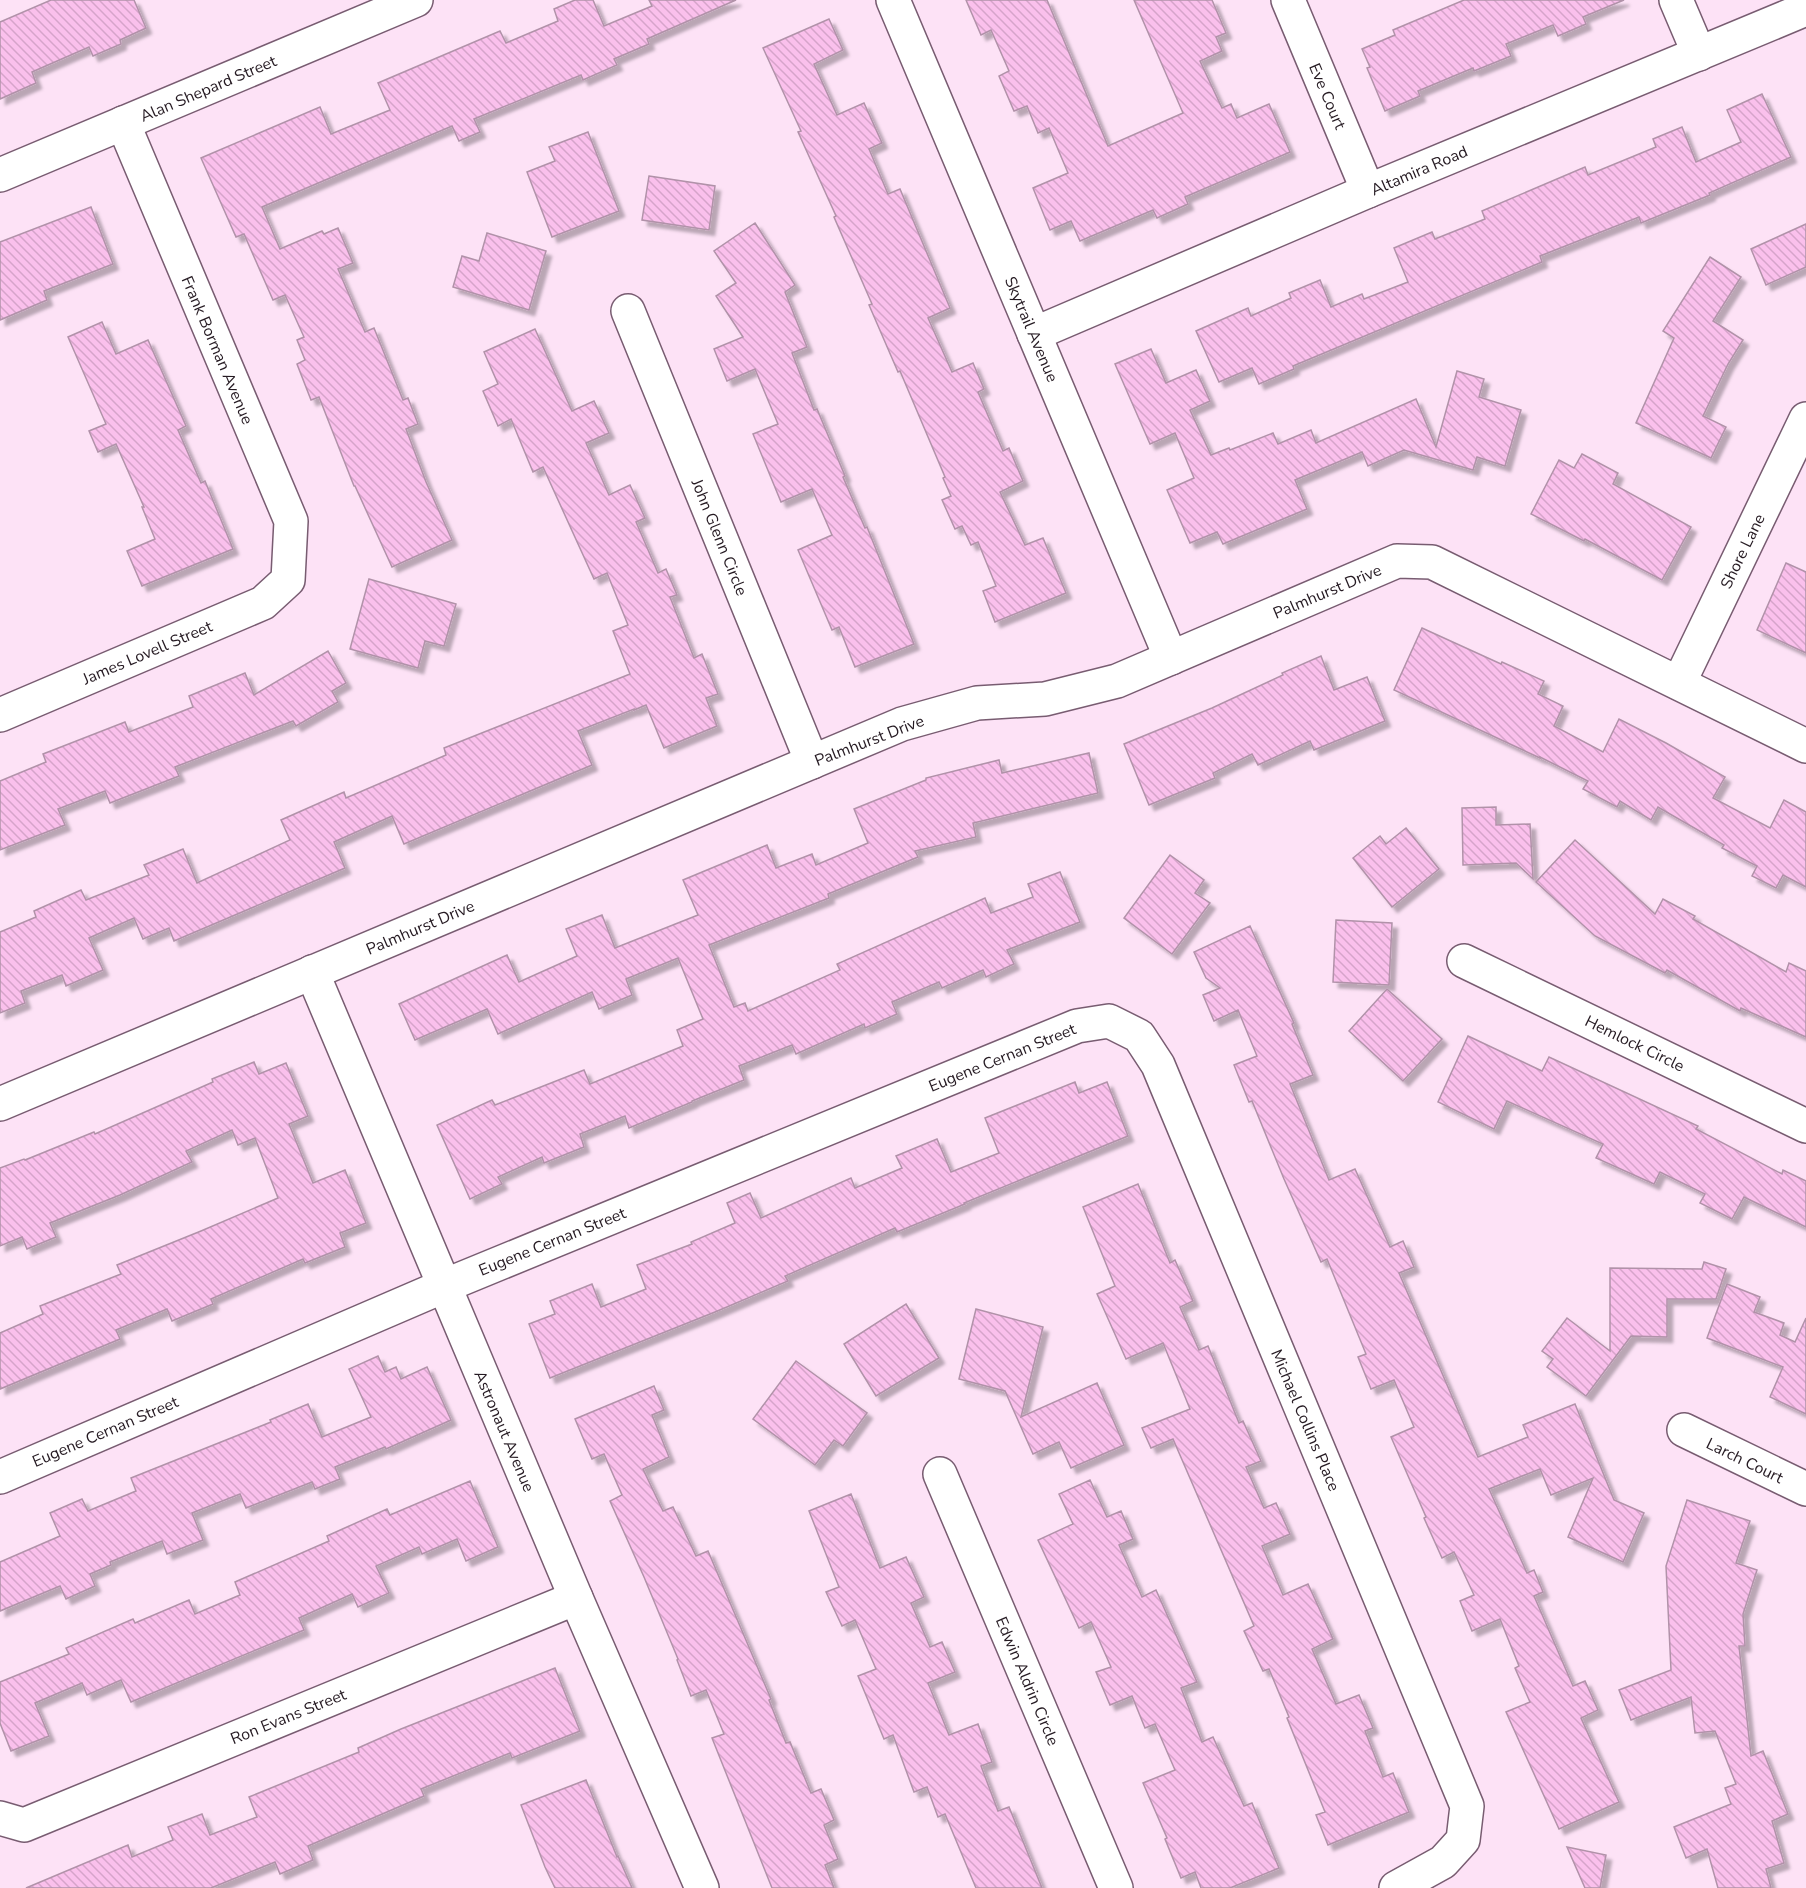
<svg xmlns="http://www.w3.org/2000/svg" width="1806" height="1888" font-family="'Nunito Sans',sans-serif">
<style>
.building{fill:url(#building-back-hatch);stroke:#b192a9;stroke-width:1.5;filter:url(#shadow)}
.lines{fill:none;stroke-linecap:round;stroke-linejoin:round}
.minor-casing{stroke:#785c71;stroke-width:36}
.minor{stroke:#fff;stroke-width:33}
.labels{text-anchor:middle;stroke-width:4.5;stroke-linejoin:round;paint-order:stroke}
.street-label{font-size:16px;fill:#251a22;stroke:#fff}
</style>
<defs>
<pattern id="building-back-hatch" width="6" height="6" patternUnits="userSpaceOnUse" patternTransform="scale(1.5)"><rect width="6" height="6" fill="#fac0ec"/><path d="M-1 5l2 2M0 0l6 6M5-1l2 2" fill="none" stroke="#d6a4ca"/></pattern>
<filter id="shadow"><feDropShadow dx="5.5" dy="5.5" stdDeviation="1.5" flood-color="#0004"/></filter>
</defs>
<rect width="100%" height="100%" fill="#fde2f6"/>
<g class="building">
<path d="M 51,0 L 134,0 L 146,28 L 120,40 L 121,44 L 93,56 L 89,47 L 32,72 L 36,83 L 0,99 L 0,22 Z"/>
<path d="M 575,0 L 593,0 L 604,26 L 652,6 L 649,0 L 736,0 L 647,39 L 649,44 L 614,59 L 617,65 L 583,80 L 581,75 L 474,119 L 480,132 L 459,141 L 452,126 L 262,207 L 280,249 L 322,231 L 324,234 L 338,228 L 353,263 L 338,269 L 365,332 L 374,328 L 403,400 L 408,398 L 418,424 L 406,429 L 426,482 L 452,540 L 392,567 L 355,486 L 354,486 L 319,397 L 311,400 L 297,364 L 305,360 L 297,340 L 304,337 L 285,295 L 273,300 L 244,234 L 236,237 L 201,158 L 320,107 L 331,134 L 390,110 L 378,83 L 500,31 L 506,43 L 558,21 L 554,9 Z"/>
<path d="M 966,0 L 1047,0 L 1108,146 L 1183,113 L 1134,0 L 1212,0 L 1226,33 L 1216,37 L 1222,51 L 1200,61 L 1222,108 L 1231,104 L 1237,118 L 1269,104 L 1290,152 L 1185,197 L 1188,204 L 1157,218 L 1153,210 L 1080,241 L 1071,221 L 1050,230 L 1033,188 L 1068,173 L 1049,128 L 1038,133 L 1027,106 L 1014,111 L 999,76 L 1009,71 L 991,30 L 981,35 Z"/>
<path d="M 1464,0 L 1624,0 L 1583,17 L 1586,24 L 1558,36 L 1553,25 L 1506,44 L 1511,56 L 1474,71 L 1473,68 L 1418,91 L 1420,96 L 1385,111 L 1367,68 L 1370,67 L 1362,49 L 1395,35 L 1393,30 Z"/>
<path d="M 829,19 L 843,50 L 814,64 L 837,115 L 864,103 L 882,143 L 869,149 L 888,194 L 900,189 L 950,308 L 928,318 L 952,372 L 973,363 L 984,389 L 978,392 L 1003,451 L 1009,448 L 1023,481 L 1000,492 L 1025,545 L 1043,538 L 1066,593 L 995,622 L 983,591 L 996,586 L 978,542 L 971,545 L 962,526 L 955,529 L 942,500 L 951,496 L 943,478 L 945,477 L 900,371 L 898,372 L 869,305 L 872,304 L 834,217 L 836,216 L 798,132 L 801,131 L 763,48 Z"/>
<path d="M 1762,94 L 1791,157 L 1709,193 L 1710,195 L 1641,223 L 1639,217 L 1540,256 L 1542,262 L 1293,366 L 1294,369 L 1259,384 L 1252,368 L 1219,382 L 1196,331 L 1248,308 L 1251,316 L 1291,298 L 1289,293 L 1320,280 L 1331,307 L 1362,294 L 1364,299 L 1408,282 L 1394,248 L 1432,232 L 1435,239 L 1485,219 L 1482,211 L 1585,167 L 1588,175 L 1656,147 L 1653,139 L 1682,127 L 1696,162 L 1741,142 L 1727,110 Z"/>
<path d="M 588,132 L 619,211 L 552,237 L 527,172 L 555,161 L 549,147 Z"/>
<path d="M 649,176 L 715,186 L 709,230 L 642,220 Z"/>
<path d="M 91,207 L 113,264 L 44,291 L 47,300 L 0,320 L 0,242 Z"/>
<path d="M 755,223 L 795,285 L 785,292 L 807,347 L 792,353 L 814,410 L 817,409 L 845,476 L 843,477 L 865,528 L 867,527 L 914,644 L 855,667 L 839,627 L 832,630 L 798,550 L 832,535 L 812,489 L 781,502 L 753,434 L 778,424 L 755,369 L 727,381 L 714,349 L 743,337 L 716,296 L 736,283 L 714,251 Z"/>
<path d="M 1806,224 L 1806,267 L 1766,285 L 1751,249 Z"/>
<path d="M 487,233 L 546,251 L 529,310 L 453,287 L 462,256 L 479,261 Z"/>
<path d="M 1710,257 L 1741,277 L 1713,321 L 1743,340 L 1728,364 L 1703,416 L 1726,427 L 1711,458 L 1636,423 L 1674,338 L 1663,331 Z"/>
<path d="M 102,322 L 116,354 L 148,340 L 186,426 L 178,430 L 201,483 L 205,481 L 233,549 L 142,586 L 127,551 L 155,539 L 142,507 L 144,507 L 116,444 L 98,452 L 89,431 L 106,424 L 68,337 Z"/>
<path d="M 535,329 L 572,411 L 594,401 L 609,433 L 586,443 L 609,495 L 630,485 L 645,518 L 636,522 L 658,573 L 666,569 L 677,595 L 670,597 L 694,658 L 702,654 L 718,694 L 706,698 L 717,726 L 664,748 L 646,705 L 634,710 L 634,709 L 578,731 L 592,765 L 404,844 L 392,816 L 334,842 L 345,868 L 174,941 L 169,928 L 143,939 L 134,918 L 89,938 L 103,970 L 66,986 L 62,975 L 21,991 L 25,1003 L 0,1013 L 0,932 L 36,917 L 34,911 L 81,890 L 86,900 L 149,875 L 144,865 L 183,849 L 197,883 L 290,840 L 281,820 L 344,792 L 346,798 L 446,755 L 444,748 L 630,674 L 613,631 L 628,625 L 607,573 L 594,579 L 543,467 L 533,472 L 511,419 L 498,426 L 483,391 L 498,384 L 484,352 Z"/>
<path d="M 1151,349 L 1166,383 L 1196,370 L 1210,401 L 1190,410 L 1211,455 L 1229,448 L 1230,450 L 1273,433 L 1278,444 L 1311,430 L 1316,443 L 1416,399 L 1436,447 L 1457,371 L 1484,379 L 1479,397 L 1521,410 L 1505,466 L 1477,457 L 1473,470 L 1404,450 L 1368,466 L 1362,452 L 1295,480 L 1307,509 L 1223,544 L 1217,532 L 1190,543 L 1167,490 L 1194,478 L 1175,433 L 1150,444 L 1115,364 Z"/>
<path d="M 1582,454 L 1618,473 L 1613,484 L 1691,527 L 1662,580 L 1585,539 L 1584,541 L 1531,514 L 1559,460 L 1574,468 Z"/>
<path d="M 1786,563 L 1806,572 L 1806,653 L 1757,630 Z"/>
<path d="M 369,579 L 456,604 L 444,646 L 425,641 L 418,668 L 350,649 Z"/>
<path d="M 1422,628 L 1501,664 L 1502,662 L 1544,681 L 1538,694 L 1563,706 L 1554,726 L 1603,752 L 1619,719 L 1666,743 L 1725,777 L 1713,798 L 1770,828 L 1784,800 L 1806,812 L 1806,887 L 1783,875 L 1776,888 L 1752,876 L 1757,866 L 1722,848 L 1724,845 L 1658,807 L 1651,820 L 1620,801 L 1617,807 L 1583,789 L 1588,781 L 1540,757 L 1540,758 L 1394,690 Z"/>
<path d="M 328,651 L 346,683 L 332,691 L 338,702 L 296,726 L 293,721 L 175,767 L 179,776 L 110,803 L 105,791 L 58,809 L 65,825 L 0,850 L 0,781 L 46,762 L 43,754 L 125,722 L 129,732 L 193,707 L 189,696 L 245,673 L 254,695 Z"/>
<path d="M 1321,656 L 1334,690 L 1367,677 L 1385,721 L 1314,750 L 1310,741 L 1258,765 L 1252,754 L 1213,773 L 1215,778 L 1149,805 L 1124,744 L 1212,708 L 1283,675 L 1282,673 Z"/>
<path d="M 1089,753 L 1098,793 L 973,823 L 976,837 L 915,851 L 918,857 L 828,894 L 829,898 L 709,945 L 734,1007 L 745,1003 L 748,1011 L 840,970 L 837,964 L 985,898 L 991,913 L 1033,897 L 1028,884 L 1060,872 L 1080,922 L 1007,950 L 1014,964 L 986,977 L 983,970 L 942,988 L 939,982 L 892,1002 L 897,1014 L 865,1028 L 864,1024 L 796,1054 L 792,1045 L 739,1066 L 744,1080 L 692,1101 L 692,1102 L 629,1128 L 625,1116 L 580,1134 L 584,1147 L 544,1163 L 542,1157 L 498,1177 L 502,1184 L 470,1199 L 437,1125 L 492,1100 L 495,1105 L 584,1070 L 590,1084 L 683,1046 L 677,1030 L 703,1019 L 678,958 L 626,979 L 632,995 L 599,1009 L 592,992 L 498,1034 L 487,1009 L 415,1040 L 399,1004 L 507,955 L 519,982 L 577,956 L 566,929 L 602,915 L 615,948 L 698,915 L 683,880 L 767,845 L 776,868 L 812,854 L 816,865 L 868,843 L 854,809 L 926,780 L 926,778 L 999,760 L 1002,773 Z"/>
<path d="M 1496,807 L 1496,825 L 1530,824 L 1533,879 L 1516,863 L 1463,865 L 1462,808 Z"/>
<path d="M 1406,828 L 1439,869 L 1392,907 L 1353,858 L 1380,836 L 1386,844 Z"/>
<path d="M 1575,840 L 1655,914 L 1663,899 L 1695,916 L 1693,919 L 1786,972 L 1789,963 L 1806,971 L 1806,1037 L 1741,1008 L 1740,1011 L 1667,970 L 1665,973 L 1595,936 L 1536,882 Z"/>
<path d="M 1170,855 L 1204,880 L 1195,893 L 1210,903 L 1172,954 L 1124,918 Z"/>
<path d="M 1336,920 L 1392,923 L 1389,985 L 1333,982 Z"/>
<path d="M 1250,926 L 1294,1023 L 1292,1024 L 1313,1075 L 1290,1084 L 1329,1180 L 1355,1169 L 1390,1247 L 1403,1241 L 1414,1267 L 1399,1273 L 1478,1457 L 1528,1437 L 1523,1425 L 1575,1404 L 1614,1500 L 1644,1513 L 1623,1562 L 1568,1537 L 1593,1478 L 1551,1495 L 1540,1469 L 1489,1489 L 1527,1573 L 1534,1570 L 1543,1592 L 1534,1596 L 1573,1686 L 1585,1681 L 1598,1710 L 1581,1718 L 1619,1802 L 1559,1829 L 1506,1712 L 1530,1702 L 1515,1668 L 1519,1666 L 1500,1619 L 1472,1631 L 1460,1601 L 1474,1595 L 1454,1552 L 1442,1558 L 1424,1518 L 1426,1517 L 1391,1437 L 1414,1427 L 1394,1380 L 1371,1389 L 1358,1357 L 1366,1354 L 1327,1259 L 1321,1262 L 1284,1179 L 1252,1101 L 1249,1102 L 1234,1065 L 1257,1056 L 1238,1010 L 1214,1021 L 1203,995 L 1220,988 L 1206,978 L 1194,952 Z"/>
<path d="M 1387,989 L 1442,1039 L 1403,1081 L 1349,1031 Z"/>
<path d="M 1468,1036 L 1542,1071 L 1549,1057 L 1698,1126 L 1696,1129 L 1782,1174 L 1783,1170 L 1806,1181 L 1806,1227 L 1744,1197 L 1732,1219 L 1700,1203 L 1705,1194 L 1660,1172 L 1654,1184 L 1596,1158 L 1603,1144 L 1507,1101 L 1494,1129 L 1438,1102 Z"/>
<path d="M 254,1062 L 259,1074 L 286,1063 L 308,1116 L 289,1124 L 313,1183 L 345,1170 L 366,1223 L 340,1233 L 345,1247 L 305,1263 L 303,1259 L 211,1299 L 213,1304 L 172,1321 L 167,1309 L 116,1330 L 120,1339 L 0,1389 L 0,1333 L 43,1314 L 40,1306 L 121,1274 L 117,1265 L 201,1231 L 278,1198 L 255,1138 L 238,1145 L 232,1130 L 186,1151 L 192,1162 L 120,1195 L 50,1223 L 56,1237 L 27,1249 L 22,1237 L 0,1246 L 0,1168 L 24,1159 L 25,1160 L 94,1132 L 95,1134 L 213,1082 L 212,1079 Z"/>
<path d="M 1075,1082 L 1079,1093 L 1107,1082 L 1128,1136 L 964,1203 L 965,1204 L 897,1232 L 895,1228 L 785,1276 L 788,1281 L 715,1312 L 550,1378 L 529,1324 L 555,1314 L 550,1301 L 592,1284 L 601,1307 L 646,1289 L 637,1265 L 692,1244 L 691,1242 L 735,1223 L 727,1203 L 750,1193 L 761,1218 L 851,1178 L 855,1188 L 902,1168 L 896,1156 L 937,1139 L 951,1172 L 999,1153 L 985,1118 Z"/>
<path d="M 1138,1184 L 1170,1263 L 1175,1260 L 1193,1301 L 1180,1307 L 1199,1350 L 1208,1346 L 1239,1423 L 1243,1421 L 1261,1461 L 1246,1467 L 1264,1508 L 1276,1503 L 1290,1534 L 1262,1546 L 1283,1595 L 1308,1584 L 1333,1639 L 1312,1649 L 1336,1704 L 1359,1695 L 1373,1728 L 1365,1731 L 1383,1777 L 1393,1773 L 1409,1812 L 1328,1845 L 1316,1815 L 1325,1812 L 1287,1718 L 1289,1717 L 1269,1669 L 1263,1671 L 1244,1631 L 1254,1626 L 1173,1439 L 1151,1448 L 1142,1428 L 1190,1409 L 1163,1343 L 1126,1359 L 1097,1294 L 1115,1286 L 1083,1207 Z"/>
<path d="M 1704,1262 L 1726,1269 L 1716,1299 L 1667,1299 L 1667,1337 L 1631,1336 L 1586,1396 L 1547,1367 L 1553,1359 L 1542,1351 L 1567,1318 L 1610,1351 L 1610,1268 L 1702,1269 Z"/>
<path d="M 1727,1284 L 1760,1297 L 1754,1312 L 1784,1323 L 1780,1335 L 1795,1342 L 1806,1318 L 1806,1414 L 1770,1397 L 1783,1367 L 1707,1338 Z"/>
<path d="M 906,1304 L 939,1358 L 876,1396 L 844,1344 Z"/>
<path d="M 976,1309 L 1043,1327 L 1021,1417 L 1097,1383 L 1124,1445 L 1071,1468 L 1059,1442 L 1033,1454 L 1005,1391 L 959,1379 Z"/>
<path d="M 378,1356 L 385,1372 L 396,1367 L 401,1379 L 427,1367 L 451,1420 L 386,1449 L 385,1447 L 335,1467 L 340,1479 L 315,1489 L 312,1482 L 246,1508 L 240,1494 L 192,1513 L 203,1540 L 167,1554 L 162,1541 L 110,1562 L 111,1565 L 90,1574 L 95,1586 L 66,1599 L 60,1586 L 0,1611 L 0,1562 L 60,1536 L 50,1513 L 82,1499 L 88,1511 L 136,1491 L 131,1478 L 271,1422 L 270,1420 L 308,1404 L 322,1437 L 371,1417 L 349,1369 Z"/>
<path d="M 796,1361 L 867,1413 L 843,1446 L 834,1440 L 815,1465 L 753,1419 Z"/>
<path d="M 654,1386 L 664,1410 L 652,1415 L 669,1457 L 643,1469 L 663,1511 L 673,1507 L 696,1556 L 708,1551 L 771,1699 L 769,1700 L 786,1743 L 790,1742 L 811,1793 L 821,1789 L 834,1820 L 824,1825 L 838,1859 L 825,1865 L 834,1888 L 772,1888 L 712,1738 L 724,1734 L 706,1690 L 691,1696 L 677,1660 L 678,1659 L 644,1577 L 610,1501 L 622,1495 L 604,1454 L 592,1459 L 575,1419 Z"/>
<path d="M 1090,1480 L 1107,1517 L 1121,1511 L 1133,1539 L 1119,1545 L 1142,1597 L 1156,1590 L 1197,1682 L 1181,1688 L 1202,1742 L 1213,1737 L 1244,1806 L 1252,1803 L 1279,1868 L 1230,1888 L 1201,1888 L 1195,1872 L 1181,1878 L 1165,1839 L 1167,1838 L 1143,1783 L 1175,1770 L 1155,1724 L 1145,1728 L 1132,1696 L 1110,1705 L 1096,1672 L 1111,1667 L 1091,1622 L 1079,1628 L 1038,1540 L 1073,1524 L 1059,1494 Z"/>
<path d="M 470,1481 L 498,1547 L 466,1561 L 457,1539 L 422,1554 L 419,1547 L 376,1566 L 389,1593 L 358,1607 L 352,1594 L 299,1618 L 304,1630 L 131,1702 L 121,1680 L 87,1695 L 82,1683 L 35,1703 L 49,1736 L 11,1751 L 0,1723 L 0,1682 L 69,1654 L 66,1648 L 133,1619 L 135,1623 L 189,1600 L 195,1614 L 240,1595 L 235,1582 L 329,1541 L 327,1536 L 387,1509 L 390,1515 Z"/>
<path d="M 851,1494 L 880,1568 L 906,1557 L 924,1597 L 911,1603 L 930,1647 L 942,1642 L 955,1672 L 928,1683 L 949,1735 L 978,1724 L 992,1762 L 981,1766 L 998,1811 L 1009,1807 L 1042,1888 L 976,1888 L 945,1814 L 938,1817 L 927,1787 L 914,1792 L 893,1735 L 884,1739 L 858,1676 L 876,1669 L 855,1620 L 842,1626 L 826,1592 L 839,1587 L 809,1511 Z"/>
<path d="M 1687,1500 L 1750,1521 L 1736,1563 L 1757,1570 L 1743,1614 L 1745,1646 L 1739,1646 L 1751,1756 L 1763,1751 L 1788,1814 L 1772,1821 L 1784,1863 L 1766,1869 L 1771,1888 L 1718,1888 L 1707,1849 L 1686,1858 L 1674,1827 L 1731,1804 L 1725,1788 L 1736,1784 L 1715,1731 L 1695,1733 L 1691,1697 L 1631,1720 L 1619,1690 L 1671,1670 L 1666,1566 Z"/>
<path d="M 555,1668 L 580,1731 L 512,1758 L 510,1753 L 421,1789 L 424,1796 L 308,1846 L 313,1860 L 280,1874 L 275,1862 L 211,1888 L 26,1888 L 128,1845 L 132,1857 L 173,1840 L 168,1827 L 202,1814 L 210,1835 L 257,1817 L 249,1797 L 359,1752 L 358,1748 L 401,1729 Z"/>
<path d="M 586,1780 L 617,1857 L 618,1856 L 632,1888 L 555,1888 L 545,1867 L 521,1805 Z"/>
<path d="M 1567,1847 L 1606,1855 L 1600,1888 L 1585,1888 Z"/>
</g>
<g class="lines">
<g class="minor-casing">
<g id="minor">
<path d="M 893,0 L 1171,658"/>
<path d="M 1288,0 L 1368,191"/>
<path d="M 1676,0 L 1699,54"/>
<path d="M 0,175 L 416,0"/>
<path d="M 628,311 L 812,762"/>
<path d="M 1034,334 L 1368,191 L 1806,9"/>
<path d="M 1679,683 L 1806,419"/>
<path d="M 0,715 L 263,603 L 288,580 L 291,521 L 123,123"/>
<path d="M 1464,961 L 1806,1126"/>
<path d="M 312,972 L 576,1598 L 702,1888"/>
<path d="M 0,1104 L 902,724 L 977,703 L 1045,699 L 1117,681 L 1397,561 L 1432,562 L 1806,746"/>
<path d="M 1684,1430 L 1806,1489"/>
<path d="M 940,1474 L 1116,1888"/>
<path d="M 0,1477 L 444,1286 L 1077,1026 L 1109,1021 L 1139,1036 L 1158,1065 L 1467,1806 L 1463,1840 L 1443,1862 L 1396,1888"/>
<path d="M 0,1818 L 24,1825 L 576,1598"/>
</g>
</g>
<use href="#minor" class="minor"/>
</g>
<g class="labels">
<g class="street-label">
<text transform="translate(208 88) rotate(-23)" y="6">Alan Shepard Street</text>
<text transform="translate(1328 96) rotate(67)" y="6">Eve Court</text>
<text transform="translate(1419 170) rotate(-23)" y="6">Altamira Road</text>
<text transform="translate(1032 329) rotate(67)" y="6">Skytrail Avenue</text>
<text transform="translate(218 350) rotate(67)" y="6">Frank Borman Avenue</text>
<text transform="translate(720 537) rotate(68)" y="6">John Glenn Circle</text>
<text transform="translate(1742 551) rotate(-64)" y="6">Shore Lane</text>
<text transform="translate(1327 591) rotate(-23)" y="6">Palmhurst Drive</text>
<text transform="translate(147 652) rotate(-23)" y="6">James Lovell Street</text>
<text transform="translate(869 740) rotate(-21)" y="6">Palmhurst Drive</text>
<text transform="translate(420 927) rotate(-23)" y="6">Palmhurst Drive</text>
<text transform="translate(1635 1043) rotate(26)" y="6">Hemlock Circle</text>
<text transform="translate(1002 1057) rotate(-22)" y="6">Eugene Cernan Street</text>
<text transform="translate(552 1241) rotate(-22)" y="6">Eugene Cernan Street</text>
<text transform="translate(1306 1420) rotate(67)" y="6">Michael Collins Place</text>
<text transform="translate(105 1431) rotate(-23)" y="6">Eugene Cernan Street</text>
<text transform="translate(505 1431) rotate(67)" y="6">Astronaut Avenue</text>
<text transform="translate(1745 1460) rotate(26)" y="6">Larch Court</text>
<text transform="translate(1028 1681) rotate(67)" y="6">Edwin Aldrin Circle</text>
<text transform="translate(288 1716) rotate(-22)" y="6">Ron Evans Street</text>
</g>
</g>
</svg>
